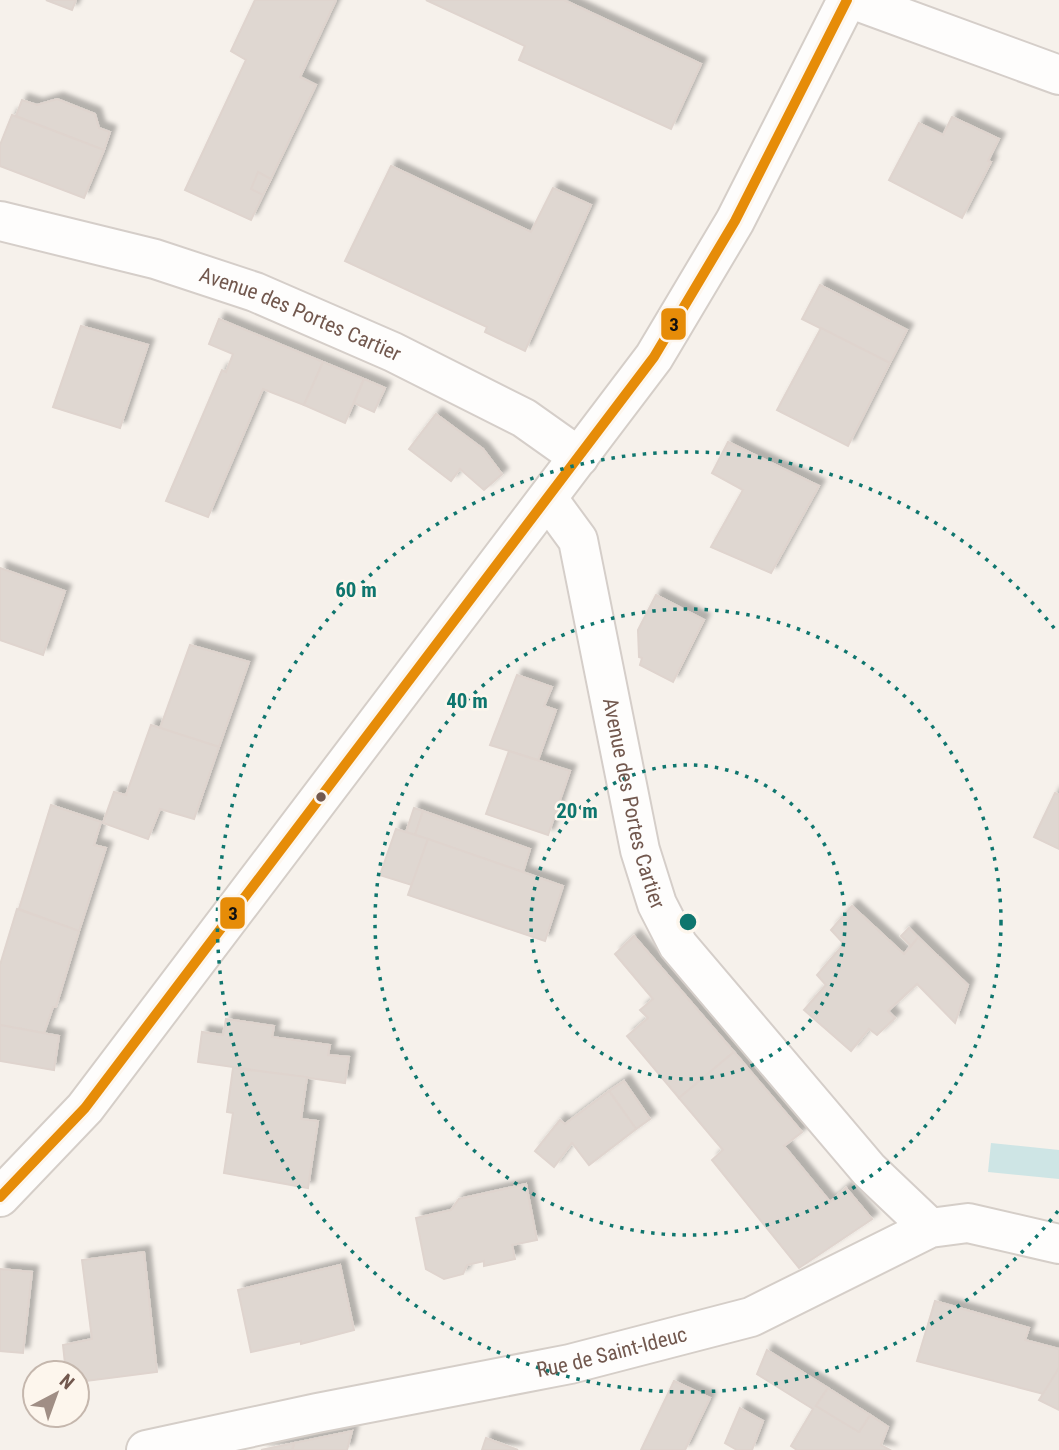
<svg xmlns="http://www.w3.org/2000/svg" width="1059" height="1450" font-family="'Roboto Condensed',sans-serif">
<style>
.water{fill:#cee5e5}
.building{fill:#dfd7d1;stroke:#dfd4ce;stroke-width:2;filter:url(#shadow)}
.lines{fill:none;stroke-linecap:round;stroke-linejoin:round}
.street-casing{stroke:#d5cec9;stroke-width:42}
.secondary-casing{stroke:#d5cec8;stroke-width:42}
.street{stroke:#fefdfc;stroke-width:38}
.secondary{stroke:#fefdfc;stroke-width:38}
.bus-1-casing{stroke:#fdf6ed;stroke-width:16}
.bus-1{stroke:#e68c08;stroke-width:10}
.ring{fill:none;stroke:#0f766e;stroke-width:3.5;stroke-dasharray:3.5 7}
.bus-dot{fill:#72584e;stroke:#fdf6ed;stroke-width:2.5}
.labels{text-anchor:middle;stroke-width:5;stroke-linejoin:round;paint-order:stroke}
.street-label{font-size:21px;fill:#72584e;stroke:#fdf6ed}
.centre{fill:#0f766e;stroke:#fdf6ed;stroke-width:3.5}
.ring-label{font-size:21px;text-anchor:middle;font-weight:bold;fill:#0f766e;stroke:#fdf6ed;stroke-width:5;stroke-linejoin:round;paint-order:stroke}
.line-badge{stroke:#fdf6ed;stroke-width:2.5}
.pale-badge-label{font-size:19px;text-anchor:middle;font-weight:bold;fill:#111}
</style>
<defs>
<filter id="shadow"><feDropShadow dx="6" dy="-6" stdDeviation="2" flood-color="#0004"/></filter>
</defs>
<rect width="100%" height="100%" fill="#f6f1eb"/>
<path class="water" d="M 991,1143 L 1059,1150 L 1059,1179 L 988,1172 Z"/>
<g class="building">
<path d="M 46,0 L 76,0 L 72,10 Z"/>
<path d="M 255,0 L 336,0 L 300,77 L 316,85 L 251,220 L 185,190 L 246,60 L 231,51 Z"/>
<path d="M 426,0 L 564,0 L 701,64 L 671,129 L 519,60 L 525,46 Z"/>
<path d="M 57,99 L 95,114 L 99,128 L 110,132 L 104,150 L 16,116 L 22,100 L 37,105 Z"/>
<path d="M 12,115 L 104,150 L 84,198 L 0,166 L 0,145 Z"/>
<path d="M 952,117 L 999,139 L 988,161 L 991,162 L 962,218 L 889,180 L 919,123 L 943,135 Z"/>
<path d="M 391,166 L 531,232 L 553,188 L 591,205 L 525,351 L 485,332 L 487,327 L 345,261 Z"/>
<path d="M 258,172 L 271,179 L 263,195 L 251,189 Z"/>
<path d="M 820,285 L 907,330 L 890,363 L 802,319 Z"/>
<path d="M 219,319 L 323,362 L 304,405 L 263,389 L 208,517 L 166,501 L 222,370 L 226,372 L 233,354 L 209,344 Z"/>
<path d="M 81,326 L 148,345 L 120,428 L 53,407 Z"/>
<path d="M 821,328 L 890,363 L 848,446 L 777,410 Z"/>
<path d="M 323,362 L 364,379 L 345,423 L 304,405 Z"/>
<path d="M 364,379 L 385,388 L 374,412 L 354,403 Z"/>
<path d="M 436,414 L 483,449 L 502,474 L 484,490 L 460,469 L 451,481 L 409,449 Z"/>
<path d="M 728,442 L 819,486 L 771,573 L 711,547 L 743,490 L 712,473 Z"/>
<path d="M 0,568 L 65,591 L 43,655 L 0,640 Z"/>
<path d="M 656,595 L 704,620 L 673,682 L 640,665 L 642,658 L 639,657 L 638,630 Z"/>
<path d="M 190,645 L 249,662 L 219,747 L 160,728 Z"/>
<path d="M 517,675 L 552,687 L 544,706 L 556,710 L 538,760 L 490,745 Z"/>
<path d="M 151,725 L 219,747 L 194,819 L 160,809 L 148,839 L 103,823 L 114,792 L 126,795 Z"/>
<path d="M 509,751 L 570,771 L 548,835 L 486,814 Z"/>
<path d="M 1055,793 L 1059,795 L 1059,849 L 1034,837 Z"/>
<path d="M 51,805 L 101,822 L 94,845 L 106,848 L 79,931 L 19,909 Z"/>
<path d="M 414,808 L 423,811 L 415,835 L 406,832 Z"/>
<path d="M 423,811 L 530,849 L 523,872 L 415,835 Z"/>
<path d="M 396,829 L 428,839 L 412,885 L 380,875 Z"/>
<path d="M 428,839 L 563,886 L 545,941 L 408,895 Z"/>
<path d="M 852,906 L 904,954 L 918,937 L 968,985 L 955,1023 L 917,984 L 888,1011 L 895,1018 L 877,1035 L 869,1029 L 851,1051 L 804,1010 L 826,985 L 817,975 L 844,944 L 831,930 Z"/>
<path d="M 17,909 L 79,931 L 56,1007 L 53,1007 L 44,1033 L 0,1025 L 0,965 Z"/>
<path d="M 909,928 L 918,937 L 911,946 L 901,936 Z"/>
<path d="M 634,936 L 734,1052 L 679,1098 L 627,1036 L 648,1018 L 640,1010 L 653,999 L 615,954 Z"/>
<path d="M 226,1019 L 274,1026 L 272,1037 L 330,1045 L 328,1055 L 349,1057 L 345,1083 L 198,1062 L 202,1032 L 223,1035 Z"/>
<path d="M 0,1025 L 59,1036 L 54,1070 L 0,1061 Z"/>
<path d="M 734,1052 L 802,1132 L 784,1146 L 830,1202 L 846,1188 L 872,1219 L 799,1268 L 712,1160 L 723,1150 L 679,1098 Z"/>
<path d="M 233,1068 L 307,1077 L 301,1119 L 318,1121 L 308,1188 L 224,1173 L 233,1113 L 227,1112 Z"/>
<path d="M 624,1081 L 650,1119 L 636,1129 L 609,1091 Z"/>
<path d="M 609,1091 L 636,1129 L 589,1165 L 572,1143 L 554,1167 L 535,1151 L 560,1120 L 565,1124 Z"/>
<path d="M 526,1184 L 537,1240 L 512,1245 L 515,1259 L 484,1266 L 484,1261 L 467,1265 L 463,1274 L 444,1279 L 426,1269 L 416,1218 L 451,1210 L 459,1199 Z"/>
<path d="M 144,1252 L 157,1372 L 77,1382 L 77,1373 L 66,1373 L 63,1345 L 92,1339 L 82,1260 Z"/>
<path d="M 340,1265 L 354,1330 L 301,1344 L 301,1341 L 251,1352 L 238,1290 Z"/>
<path d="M 0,1269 L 32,1272 L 23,1353 L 0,1351 Z"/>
<path d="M 935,1301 L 1029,1328 L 1025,1340 L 1059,1349 L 1059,1368 L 1044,1394 L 917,1361 Z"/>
<path d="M 767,1350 L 828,1388 L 816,1406 L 859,1432 L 870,1415 L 888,1427 L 881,1445 L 890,1450 L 797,1450 L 791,1446 L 813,1409 L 757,1374 Z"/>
<path d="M 1059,1368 L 1059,1410 L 1039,1400 Z"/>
<path d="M 674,1381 L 710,1398 L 685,1450 L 641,1450 Z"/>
<path d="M 828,1388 L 870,1415 L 859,1432 L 816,1406 Z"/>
<path d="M 740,1408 L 763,1421 L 752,1450 L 737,1450 L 725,1443 Z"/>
<path d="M 352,1431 L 347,1450 L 292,1450 L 294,1443 Z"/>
<path d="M 486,1438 L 518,1450 L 482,1450 Z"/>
<path d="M 294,1443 L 292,1450 L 261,1450 Z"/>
</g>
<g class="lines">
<g class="street-casing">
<g id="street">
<path d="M 854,0 L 1059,75"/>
<path id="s1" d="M 0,221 L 155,259 L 255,292 L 393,352 L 524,418 L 579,457"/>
<path id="s2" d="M 548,499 L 578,540 L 640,850 L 657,904 L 678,945 L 869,1170 L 930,1228"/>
</g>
</g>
<g class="secondary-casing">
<g id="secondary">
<path d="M 0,1197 L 85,1108 L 654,357 L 735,221 L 847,0"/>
<path id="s3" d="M 146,1450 L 317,1413 L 570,1364 L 751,1317 L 930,1228 L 968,1223 L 1059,1244"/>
</g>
</g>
<use href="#street" class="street"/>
<use href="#secondary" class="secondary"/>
<g class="bus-1-casing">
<path id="bus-1" d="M 0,1197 L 85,1108 L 654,357 L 735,221 L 847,0"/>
</g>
<use href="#bus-1" class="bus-1"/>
</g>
<g class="ring">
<circle cx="688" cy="922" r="157"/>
<circle cx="688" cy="922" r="313"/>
<path d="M1058 1211A470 470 0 1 1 1058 633"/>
</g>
<circle class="bus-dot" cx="321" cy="797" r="6"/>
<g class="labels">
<g class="street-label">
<text dy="7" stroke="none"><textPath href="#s1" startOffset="315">Avenue des Portes Cartier</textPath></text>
<text dy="7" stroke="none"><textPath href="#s2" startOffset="320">Avenue des Portes Cartier</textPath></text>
<text dy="7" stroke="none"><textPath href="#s3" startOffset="476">Rue de Saint-Ideuc</textPath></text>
</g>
</g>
<circle cx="688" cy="922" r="10" class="centre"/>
<g class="ring-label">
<text x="356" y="597">60 m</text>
<text x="467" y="708">40 m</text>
<text x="577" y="818">20 m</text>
</g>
<g class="line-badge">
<rect x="660" y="307" width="27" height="34" rx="7" fill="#e68c08"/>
<rect x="219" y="896" width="27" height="34" rx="7" fill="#e68c08"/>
</g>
<g class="pale-badge-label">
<text x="674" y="331">3</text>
<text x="233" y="920">3</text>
</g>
<g transform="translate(56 1394) rotate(41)"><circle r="33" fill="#fdf6ed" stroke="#c5b7ad" stroke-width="2"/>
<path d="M0-5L12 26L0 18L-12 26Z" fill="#a08e85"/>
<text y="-10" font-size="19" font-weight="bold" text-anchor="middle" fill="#72584e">N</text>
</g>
</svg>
